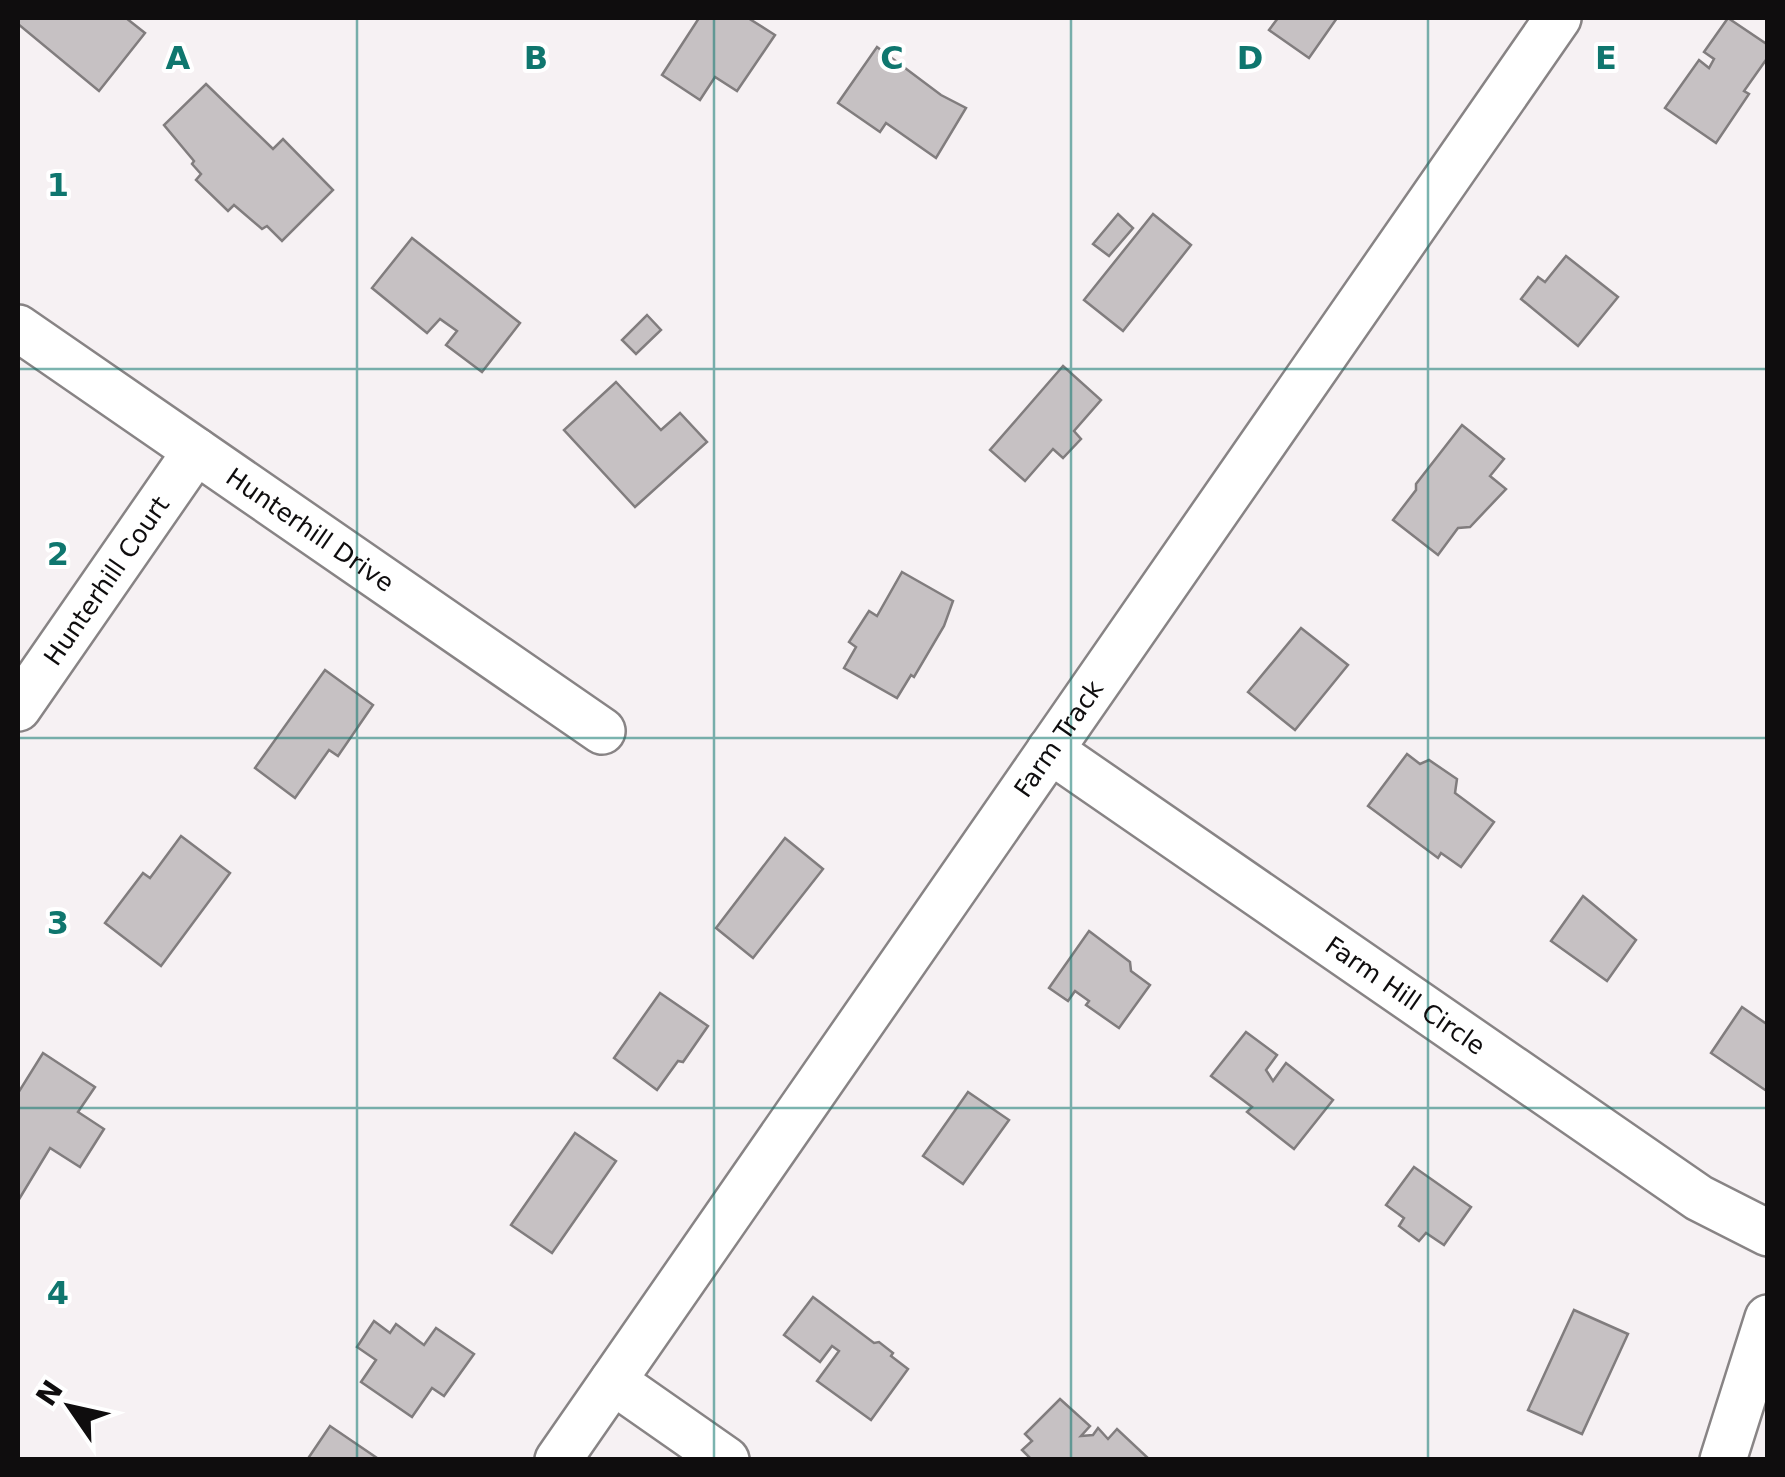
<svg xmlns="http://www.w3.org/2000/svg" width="1785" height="1477" font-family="'DejaVu Sans',sans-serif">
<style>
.building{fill:#c6c1c3;stroke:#817d7e;stroke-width:2.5}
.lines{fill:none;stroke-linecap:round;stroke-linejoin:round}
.minor-casing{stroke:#888485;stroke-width:50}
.minor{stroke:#fff;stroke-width:45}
.grid{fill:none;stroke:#0f766e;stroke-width:2.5;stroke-opacity:0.55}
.labels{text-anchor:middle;stroke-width:8;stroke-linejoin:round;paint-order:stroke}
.street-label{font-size:25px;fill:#0f0d0e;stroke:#fff}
.grid-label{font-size:32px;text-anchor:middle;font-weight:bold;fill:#0f766e;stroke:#fff;stroke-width:8;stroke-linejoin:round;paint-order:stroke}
</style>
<rect width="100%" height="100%" fill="#f6f1f3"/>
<g class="building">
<path d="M 18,18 L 126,18 L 145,33 L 99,91 L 18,24 Z"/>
<path d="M 699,18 L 748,18 L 775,35 L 737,91 L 715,77 L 700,100 L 662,75 Z"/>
<path d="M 1278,18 L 1337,18 L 1309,58 L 1269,30 Z"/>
<path d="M 1728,18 L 1768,45 L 1768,57 L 1744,91 L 1749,94 L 1716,143 L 1665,108 L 1699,60 L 1709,68 L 1714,59 L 1704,52 Z"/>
<path d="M 877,47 L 941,95 L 966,108 L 936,158 L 886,123 L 880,132 L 838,103 Z"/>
<path d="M 206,84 L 273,149 L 283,139 L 333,190 L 282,241 L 267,226 L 262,229 L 234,205 L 228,211 L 196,180 L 201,174 L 192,164 L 194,161 L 164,125 Z"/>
<path d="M 1118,214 L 1133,228 L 1109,256 L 1093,244 Z"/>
<path d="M 1153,214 L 1191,245 L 1123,331 L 1084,300 Z"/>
<path d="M 412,238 L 520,323 L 482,372 L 446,345 L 457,331 L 440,319 L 427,333 L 372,288 Z"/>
<path d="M 1566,256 L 1618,297 L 1578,346 L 1521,299 L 1538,277 L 1545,282 Z"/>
<path d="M 647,315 L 661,330 L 636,354 L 622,340 Z"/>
<path d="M 1063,366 L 1101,400 L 1074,431 L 1081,439 L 1063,458 L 1053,449 L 1025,481 L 990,450 Z"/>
<path d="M 616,382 L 661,430 L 680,413 L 707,442 L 635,507 L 564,430 Z"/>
<path d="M 1462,425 L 1504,459 L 1490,476 L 1506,489 L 1470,527 L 1458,528 L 1438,555 L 1393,520 L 1416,490 L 1416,484 Z"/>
<path d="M 902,572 L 953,601 L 944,626 L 914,677 L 911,675 L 897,698 L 844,668 L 856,647 L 849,642 L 869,611 L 877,616 Z"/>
<path d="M 1301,628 L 1348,665 L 1295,730 L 1248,692 Z"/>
<path d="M 325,670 L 373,705 L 338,756 L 329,750 L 295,798 L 255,768 Z"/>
<path d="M 1407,754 L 1420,764 L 1429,760 L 1457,779 L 1455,793 L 1494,822 L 1461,867 L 1441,853 L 1438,858 L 1368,806 Z"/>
<path d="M 181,836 L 230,873 L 161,966 L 105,923 L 143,873 L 150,878 Z"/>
<path d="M 785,838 L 823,869 L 753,958 L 716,928 Z"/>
<path d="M 1583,896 L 1636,940 L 1607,981 L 1551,941 Z"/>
<path d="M 1089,931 L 1130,962 L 1131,971 L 1150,985 L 1119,1028 L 1086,1005 L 1089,1001 L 1075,991 L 1068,1001 L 1049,988 Z"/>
<path d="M 660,993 L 708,1026 L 683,1062 L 678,1061 L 657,1090 L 614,1058 Z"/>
<path d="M 1742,1007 L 1768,1025 L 1768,1092 L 1711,1053 Z"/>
<path d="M 1246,1032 L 1277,1055 L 1266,1070 L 1273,1081 L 1286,1063 L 1333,1100 L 1294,1149 L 1247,1112 L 1252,1107 L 1211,1076 Z"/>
<path d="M 43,1053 L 95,1087 L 78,1112 L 104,1129 L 80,1167 L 50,1148 L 18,1201 L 18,1093 Z"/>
<path d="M 968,1092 L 1009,1120 L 963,1184 L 923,1156 Z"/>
<path d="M 575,1133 L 616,1161 L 552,1253 L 511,1225 Z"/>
<path d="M 1414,1167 L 1471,1207 L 1444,1245 L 1426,1233 L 1419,1241 L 1399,1226 L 1404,1218 L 1386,1205 Z"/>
<path d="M 813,1297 L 874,1343 L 879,1342 L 893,1353 L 891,1356 L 908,1369 L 871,1420 L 817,1381 L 839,1351 L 832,1346 L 820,1362 L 784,1335 Z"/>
<path d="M 1574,1310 L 1628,1334 L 1582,1434 L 1528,1410 Z"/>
<path d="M 374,1321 L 390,1333 L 396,1324 L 424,1345 L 436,1328 L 474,1354 L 444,1396 L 432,1388 L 412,1417 L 361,1382 L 376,1360 L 357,1347 Z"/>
<path d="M 1060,1399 L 1090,1426 L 1081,1436 L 1093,1435 L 1098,1428 L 1108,1439 L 1117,1429 L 1150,1460 L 1032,1460 L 1022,1450 L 1032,1441 L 1025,1434 Z"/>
<path d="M 330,1426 L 380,1460 L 307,1460 Z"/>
</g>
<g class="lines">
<g class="minor-casing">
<g id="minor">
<path id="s1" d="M 18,328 L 602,731"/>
<path id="s2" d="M 18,708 L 196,451"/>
<path id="s3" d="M 1050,750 L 1699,1198 L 1768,1233"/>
<path d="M 613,1381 L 726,1460"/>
<path id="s4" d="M 558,1460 L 1558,18"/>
<path d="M 1723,1460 L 1768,1318"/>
</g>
</g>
<use href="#minor" class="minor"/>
</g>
<path class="grid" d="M 357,18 L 357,1460M 714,18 L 714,1460M 1071,18 L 1071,1460M 1428,18 L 1428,1460M 18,369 L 1768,369M 18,738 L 1768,738M 18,1108 L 1768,1108"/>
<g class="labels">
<g class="street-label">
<text dy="9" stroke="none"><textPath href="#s1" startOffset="355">Hunterhill Drive</textPath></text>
<text dy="9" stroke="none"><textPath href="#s2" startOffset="155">Hunterhill Court</textPath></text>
<text dy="9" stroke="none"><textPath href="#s4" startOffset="878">Farm Track</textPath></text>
<text dy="9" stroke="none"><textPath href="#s3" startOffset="432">Farm Hill Circle</textPath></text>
</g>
</g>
<g class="grid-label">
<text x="178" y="69">A</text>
<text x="536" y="69">B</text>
<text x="892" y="69">C</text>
<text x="1250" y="69">D</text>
<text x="1606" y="69">E</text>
<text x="58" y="196">1</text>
<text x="58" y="565">2</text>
<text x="58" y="934">3</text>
<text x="58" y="1304">4</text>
</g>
<rect width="1785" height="1477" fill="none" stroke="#0f0d0e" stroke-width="40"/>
<g transform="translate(70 1407) rotate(304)" stroke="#ffffff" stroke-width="8" paint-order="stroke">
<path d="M0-8L18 38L0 25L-18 38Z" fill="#0f0d0e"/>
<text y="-15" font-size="28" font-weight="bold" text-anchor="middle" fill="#0f0d0e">N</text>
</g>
</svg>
